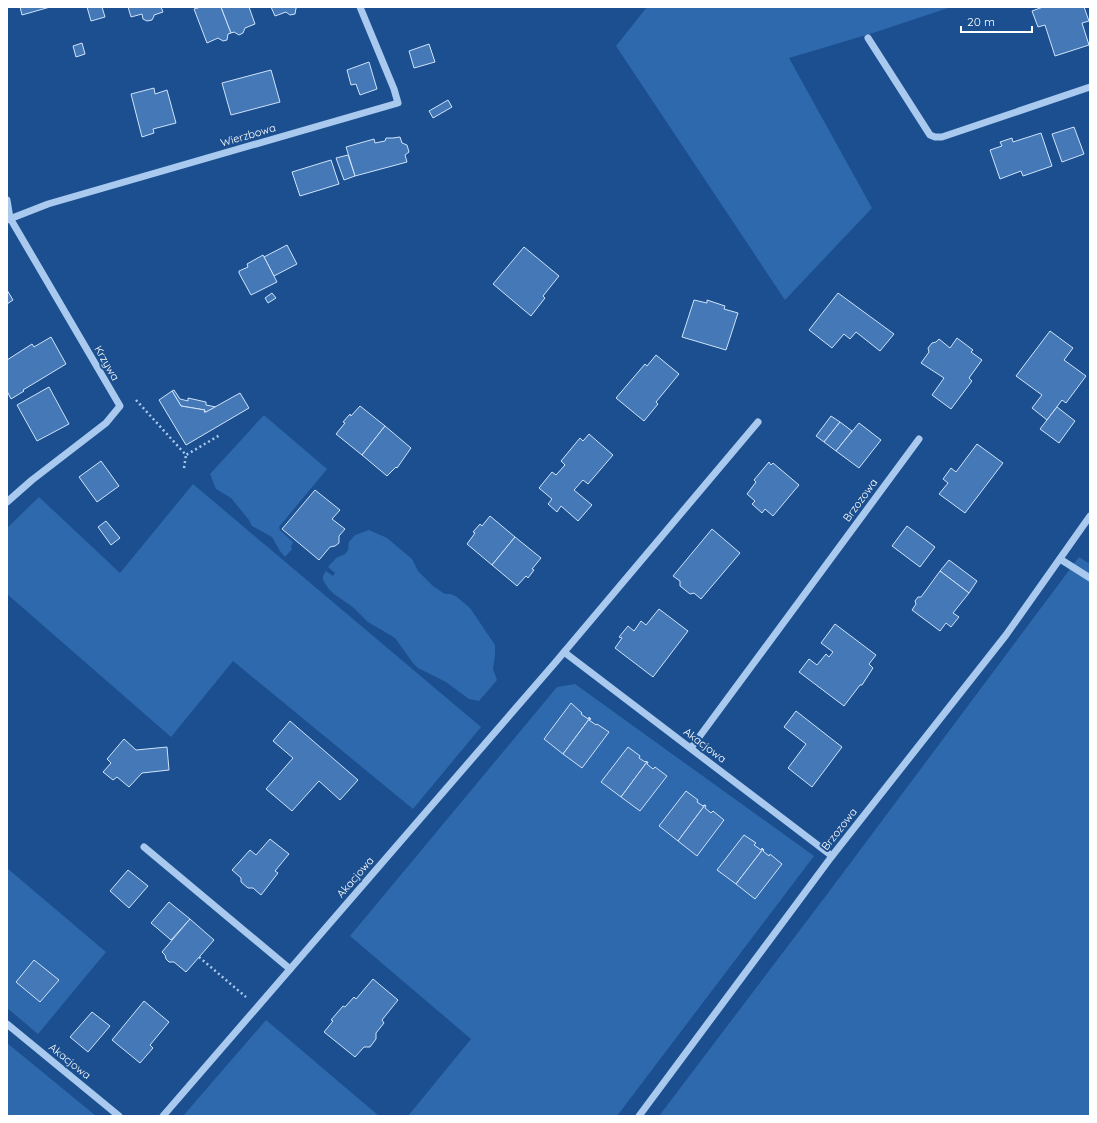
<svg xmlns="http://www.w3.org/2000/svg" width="1097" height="1123" font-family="Quicksand,sans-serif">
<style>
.green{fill:#2e69ad}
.building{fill:#4478b7;stroke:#cfe3fa}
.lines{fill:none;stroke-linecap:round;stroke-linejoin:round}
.path{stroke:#a9c9ee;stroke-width:2.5;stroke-dasharray:2 3;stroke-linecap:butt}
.minor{stroke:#a9c9ee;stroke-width:7}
.labels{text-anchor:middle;stroke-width:4;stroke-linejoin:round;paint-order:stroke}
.street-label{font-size:11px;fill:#fff;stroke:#1b4f8f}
</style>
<rect width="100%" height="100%" fill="#1b4f8f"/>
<g class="green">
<path d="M 647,7 L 951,7 L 873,33 L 789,58 L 872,208 L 785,300 L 616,46 Z"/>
<path d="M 263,416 L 265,416 L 327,469 L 279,527 L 280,530 L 293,542 L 291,547 L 292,549 L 285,557 L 280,551 L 272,537 L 252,526 L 249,520 L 231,498 L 216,489 L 210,474 Z"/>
<path d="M 193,484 L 481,727 L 413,809 L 233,661 L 171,737 L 7,594 L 7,528 L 39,497 L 120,573 Z"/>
<path d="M 369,530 L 387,538 L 412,559 L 418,571 L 433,586 L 445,594 L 451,594 L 457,597 L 470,608 L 495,645 L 495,655 L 493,669 L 497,680 L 479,701 L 469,699 L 446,682 L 418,668 L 413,663 L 395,638 L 368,622 L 354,608 L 334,594 L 328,588 L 323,580 L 323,576 L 326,571 L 333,576 L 335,573 L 328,567 L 336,558 L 345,554 L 348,550 L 349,542 L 355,535 Z"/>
<path d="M 1079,557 L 1090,564 L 1090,1116 L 659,1116 L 828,893 Z"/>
<path d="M 575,684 L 814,856 L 617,1116 L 408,1116 L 471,1039 L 350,936 L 557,687 Z"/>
<path d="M 7,868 L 106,952 L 38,1034 L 7,1008 Z"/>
<path d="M 266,1020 L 379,1116 L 183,1116 Z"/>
<path d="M 7,1043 L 96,1116 L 7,1116 Z"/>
</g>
<g class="building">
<path d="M 20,7 L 50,7 L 22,15 Z"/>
<path d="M 87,7 L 102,7 L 105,17 L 91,21 Z"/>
<path d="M 128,7 L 161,7 L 163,12 L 154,15 L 154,16 L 152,20 L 147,21 L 143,19 L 142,14 L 131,17 Z"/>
<path d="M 201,7 L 221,7 L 231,33 L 228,34 L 227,40 L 223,41 L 218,38 L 207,43 L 194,9 Z"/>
<path d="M 221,7 L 249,7 L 255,24 L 245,28 L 243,33 L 239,35 L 234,32 L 231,33 Z"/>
<path d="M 271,7 L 299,7 L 296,8 L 295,14 L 290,15 L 286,12 L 275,16 Z"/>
<path d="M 1043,7 L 1084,7 L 1089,21 L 1082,23 L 1089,45 L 1055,56 L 1045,25 L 1038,27 L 1032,11 Z"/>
<path d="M 82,43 L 85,54 L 76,57 L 73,46 Z"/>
<path d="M 429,44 L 435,62 L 414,68 L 409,51 Z"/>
<path d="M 369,62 L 377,89 L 360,95 L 356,84 L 351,85 L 347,70 Z"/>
<path d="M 271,70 L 280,102 L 231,115 L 222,83 Z"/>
<path d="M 154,88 L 155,94 L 167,90 L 176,123 L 153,129 L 154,133 L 142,137 L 131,94 Z"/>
<path d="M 448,100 L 452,107 L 433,118 L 429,111 Z"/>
<path d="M 1074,127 L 1084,154 L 1062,162 L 1052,134 Z"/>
<path d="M 1041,133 L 1052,166 L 1023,176 L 1021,171 L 1000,179 L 990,150 L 1002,146 L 1000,142 L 1012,138 L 1013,142 Z"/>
<path d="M 400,137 L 402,143 L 407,145 L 409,152 L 405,155 L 407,162 L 355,176 L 346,147 L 374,139 L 375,143 L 385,141 L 386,138 L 393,138 Z"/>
<path d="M 348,155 L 355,176 L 344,180 L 336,158 Z"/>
<path d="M 331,160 L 339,184 L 300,196 L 292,172 Z"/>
<path d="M 287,245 L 297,264 L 274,276 L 264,257 Z"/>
<path d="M 524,247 L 559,276 L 543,296 L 545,298 L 531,316 L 493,284 Z"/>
<path d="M 263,255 L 277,282 L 251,295 L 239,273 L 239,271 L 248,267 L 247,264 Z"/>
<path d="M 7,290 L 13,300 L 7,304 Z"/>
<path d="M 272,293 L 276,298 L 268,303 L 265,298 Z"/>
<path d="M 838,293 L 894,334 L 880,351 L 856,332 L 850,339 L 844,334 L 832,348 L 809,330 Z"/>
<path d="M 694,300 L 707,303 L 707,300 L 725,306 L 724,309 L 738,313 L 726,350 L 682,337 Z"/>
<path d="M 1050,331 L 1073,348 L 1064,360 L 1086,376 L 1066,403 L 1062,400 L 1047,420 L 1032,408 L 1042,395 L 1016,376 Z"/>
<path d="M 51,337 L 66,364 L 23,390 L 24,391 L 11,399 L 7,391 L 7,360 L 32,344 L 34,347 Z"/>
<path d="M 957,338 L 973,350 L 971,352 L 982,360 L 969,378 L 972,381 L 951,409 L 932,395 L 944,378 L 921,363 L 929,352 L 928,348 L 932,343 L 936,342 L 939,339 L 950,348 Z"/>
<path d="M 656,355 L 679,374 L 656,402 L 658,404 L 644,421 L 616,398 L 645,364 L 647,366 Z"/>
<path d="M 49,387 L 69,424 L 37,441 L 17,405 Z"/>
<path d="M 174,390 L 180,399 L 188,401 L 188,398 L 206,402 L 206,405 L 216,407 L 206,412 L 204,412 L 205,410 L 181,406 L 172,391 Z"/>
<path d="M 172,391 L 181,406 L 205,410 L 204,412 L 206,412 L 240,393 L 249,408 L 186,445 L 159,400 Z"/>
<path d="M 360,406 L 385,426 L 362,455 L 336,434 L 345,423 L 343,422 L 350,414 L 351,416 Z"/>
<path d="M 1057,407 L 1075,421 L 1059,443 L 1040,429 Z"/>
<path d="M 831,416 L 840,422 L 824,442 L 816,436 Z"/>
<path d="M 840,422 L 852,431 L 836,451 L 824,442 Z"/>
<path d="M 859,423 L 881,440 L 859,468 L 836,451 Z"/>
<path d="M 385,426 L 411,448 L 397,468 L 396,467 L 387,476 L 362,455 Z"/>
<path d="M 589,434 L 613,455 L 588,484 L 583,480 L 574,490 L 592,505 L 578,521 L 561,506 L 557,512 L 548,504 L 552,499 L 539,488 L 552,472 L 556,475 L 565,465 L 561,461 L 580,438 L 583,441 Z"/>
<path d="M 977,444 L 1003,463 L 965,513 L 939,494 L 948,483 L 943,479 L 951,468 L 956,472 Z"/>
<path d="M 101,461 L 119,486 L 97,502 L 79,477 Z"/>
<path d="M 769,462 L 771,465 L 773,463 L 799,485 L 773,516 L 765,509 L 762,513 L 752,504 L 755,501 L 747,494 L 756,482 L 754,480 Z"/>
<path d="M 315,490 L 340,510 L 332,519 L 345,529 L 339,536 L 339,543 L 335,546 L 330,547 L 319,560 L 282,529 Z"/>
<path d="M 490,516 L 515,537 L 492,565 L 467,544 L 475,533 L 473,532 L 480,524 L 482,526 Z"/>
<path d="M 106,521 L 120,538 L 111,545 L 98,527 Z"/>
<path d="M 907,526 L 935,547 L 920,567 L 892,546 Z"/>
<path d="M 712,529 L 740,553 L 701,599 L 694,593 L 690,594 L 680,586 L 680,581 L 673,576 Z"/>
<path d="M 515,537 L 541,558 L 532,569 L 534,570 L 528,578 L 526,576 L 517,586 L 492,565 Z"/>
<path d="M 949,560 L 977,581 L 969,593 L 940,571 Z"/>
<path d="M 940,571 L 969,593 L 953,613 L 959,617 L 951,627 L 946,623 L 940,631 L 912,610 L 916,604 L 915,601 L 918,597 L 921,597 Z"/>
<path d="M 659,609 L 688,631 L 653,677 L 615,648 L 622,638 L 619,637 L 628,626 L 634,631 L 641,621 L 646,625 Z"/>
<path d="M 835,624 L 876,655 L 869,664 L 873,668 L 862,685 L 860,685 L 844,706 L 799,672 L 809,659 L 817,665 L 826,654 L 829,657 L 833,652 L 821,643 Z"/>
<path d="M 571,703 L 582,713 L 581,714 L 588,719 L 589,717 L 590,718 L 563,754 L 544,739 Z"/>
<path d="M 796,711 L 842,747 L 812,787 L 788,768 L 806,744 L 784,727 Z"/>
<path d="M 590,718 L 591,719 L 589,720 L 596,725 L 597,724 L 609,732 L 582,768 L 563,754 Z"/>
<path d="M 290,721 L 358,780 L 340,800 L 319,781 L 292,811 L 266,789 L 293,758 L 273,741 Z"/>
<path d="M 124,739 L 136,750 L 167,747 L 169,770 L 142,773 L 129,787 L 117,777 L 113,780 L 103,772 L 111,763 L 107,759 Z"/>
<path d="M 628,747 L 640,756 L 639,758 L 645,762 L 646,761 L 647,762 L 621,797 L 601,782 Z"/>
<path d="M 647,762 L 648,762 L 647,764 L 653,769 L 655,767 L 667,776 L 640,811 L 621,797 Z"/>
<path d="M 686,791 L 698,800 L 697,802 L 703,806 L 704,805 L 705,805 L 678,841 L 659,826 Z"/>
<path d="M 705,805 L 706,806 L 705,808 L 711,813 L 713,811 L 724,820 L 697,856 L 678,841 Z"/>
<path d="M 744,835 L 756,843 L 754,845 L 761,850 L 762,848 L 763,849 L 736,884 L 717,870 Z"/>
<path d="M 270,839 L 289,854 L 275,871 L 278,873 L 261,895 L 253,888 L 248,888 L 241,882 L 241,878 L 232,870 L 250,850 L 256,855 Z"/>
<path d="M 763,849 L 764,850 L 763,851 L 769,856 L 770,854 L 782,864 L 755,899 L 736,884 Z"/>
<path d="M 128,870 L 148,886 L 129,908 L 110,891 Z"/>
<path d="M 169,902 L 190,919 L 171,940 L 151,923 Z"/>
<path d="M 190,919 L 214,940 L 186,972 L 174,962 L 169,962 L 166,959 L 165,955 L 162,952 Z"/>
<path d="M 34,960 L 59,980 L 40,1002 L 16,982 Z"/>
<path d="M 373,979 L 398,1000 L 382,1020 L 384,1023 L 376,1033 L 376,1039 L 370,1047 L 364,1047 L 355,1057 L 324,1032 L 333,1021 L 331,1020 L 343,1006 L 345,1007 L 354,997 L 356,999 Z"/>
<path d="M 144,1001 L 169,1022 L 150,1045 L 153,1048 L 140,1063 L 112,1040 Z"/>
<path d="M 92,1012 L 110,1026 L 88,1052 L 70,1037 Z"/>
</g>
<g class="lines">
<g class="path">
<path d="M 136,400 L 186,455 L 220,435"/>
<path d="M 184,468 L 186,455"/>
<path d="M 199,957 L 246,997"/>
</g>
<g class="minor">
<path d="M 868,38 L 930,135 L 935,137 L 942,137 L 1090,87"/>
<path d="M 7,200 L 10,218 L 120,406 L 106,423 L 32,480 L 7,502"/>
<path d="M 7,220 L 48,204 L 398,103 L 394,89 L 360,7"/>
<path d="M 1060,559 L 1090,578"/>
<path d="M 564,652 L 832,856"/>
<path d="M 691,748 L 919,439"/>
<path d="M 144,847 L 290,969"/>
<path d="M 7,1024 L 119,1116"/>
<path d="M 163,1116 L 554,664 L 758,422"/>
<path d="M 639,1116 L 832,856 L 1006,635 L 1090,516"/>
</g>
</g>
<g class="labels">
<g class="street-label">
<text transform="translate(248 135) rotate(-16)" y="4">Wierzbowa</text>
<text transform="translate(107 363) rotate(60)" y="4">Krzywa</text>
<text transform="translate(860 500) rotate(-54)" y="4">Brzozowa</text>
<text transform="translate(705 745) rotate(37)" y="4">Akacjowa</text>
<text transform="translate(839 829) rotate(-52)" y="4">Brzozowa</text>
<text transform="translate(355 877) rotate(-49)" y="4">Akacjowa</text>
<text transform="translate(70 1061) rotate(39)" y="4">Akacjowa</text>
</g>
</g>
<rect width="1097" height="1123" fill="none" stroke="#ffffff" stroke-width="16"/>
<path d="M961 26v6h71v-6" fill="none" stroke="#ffffff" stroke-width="2"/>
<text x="967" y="26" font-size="12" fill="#ffffff" stroke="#1b4f8f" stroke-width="3" paint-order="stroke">20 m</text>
</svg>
